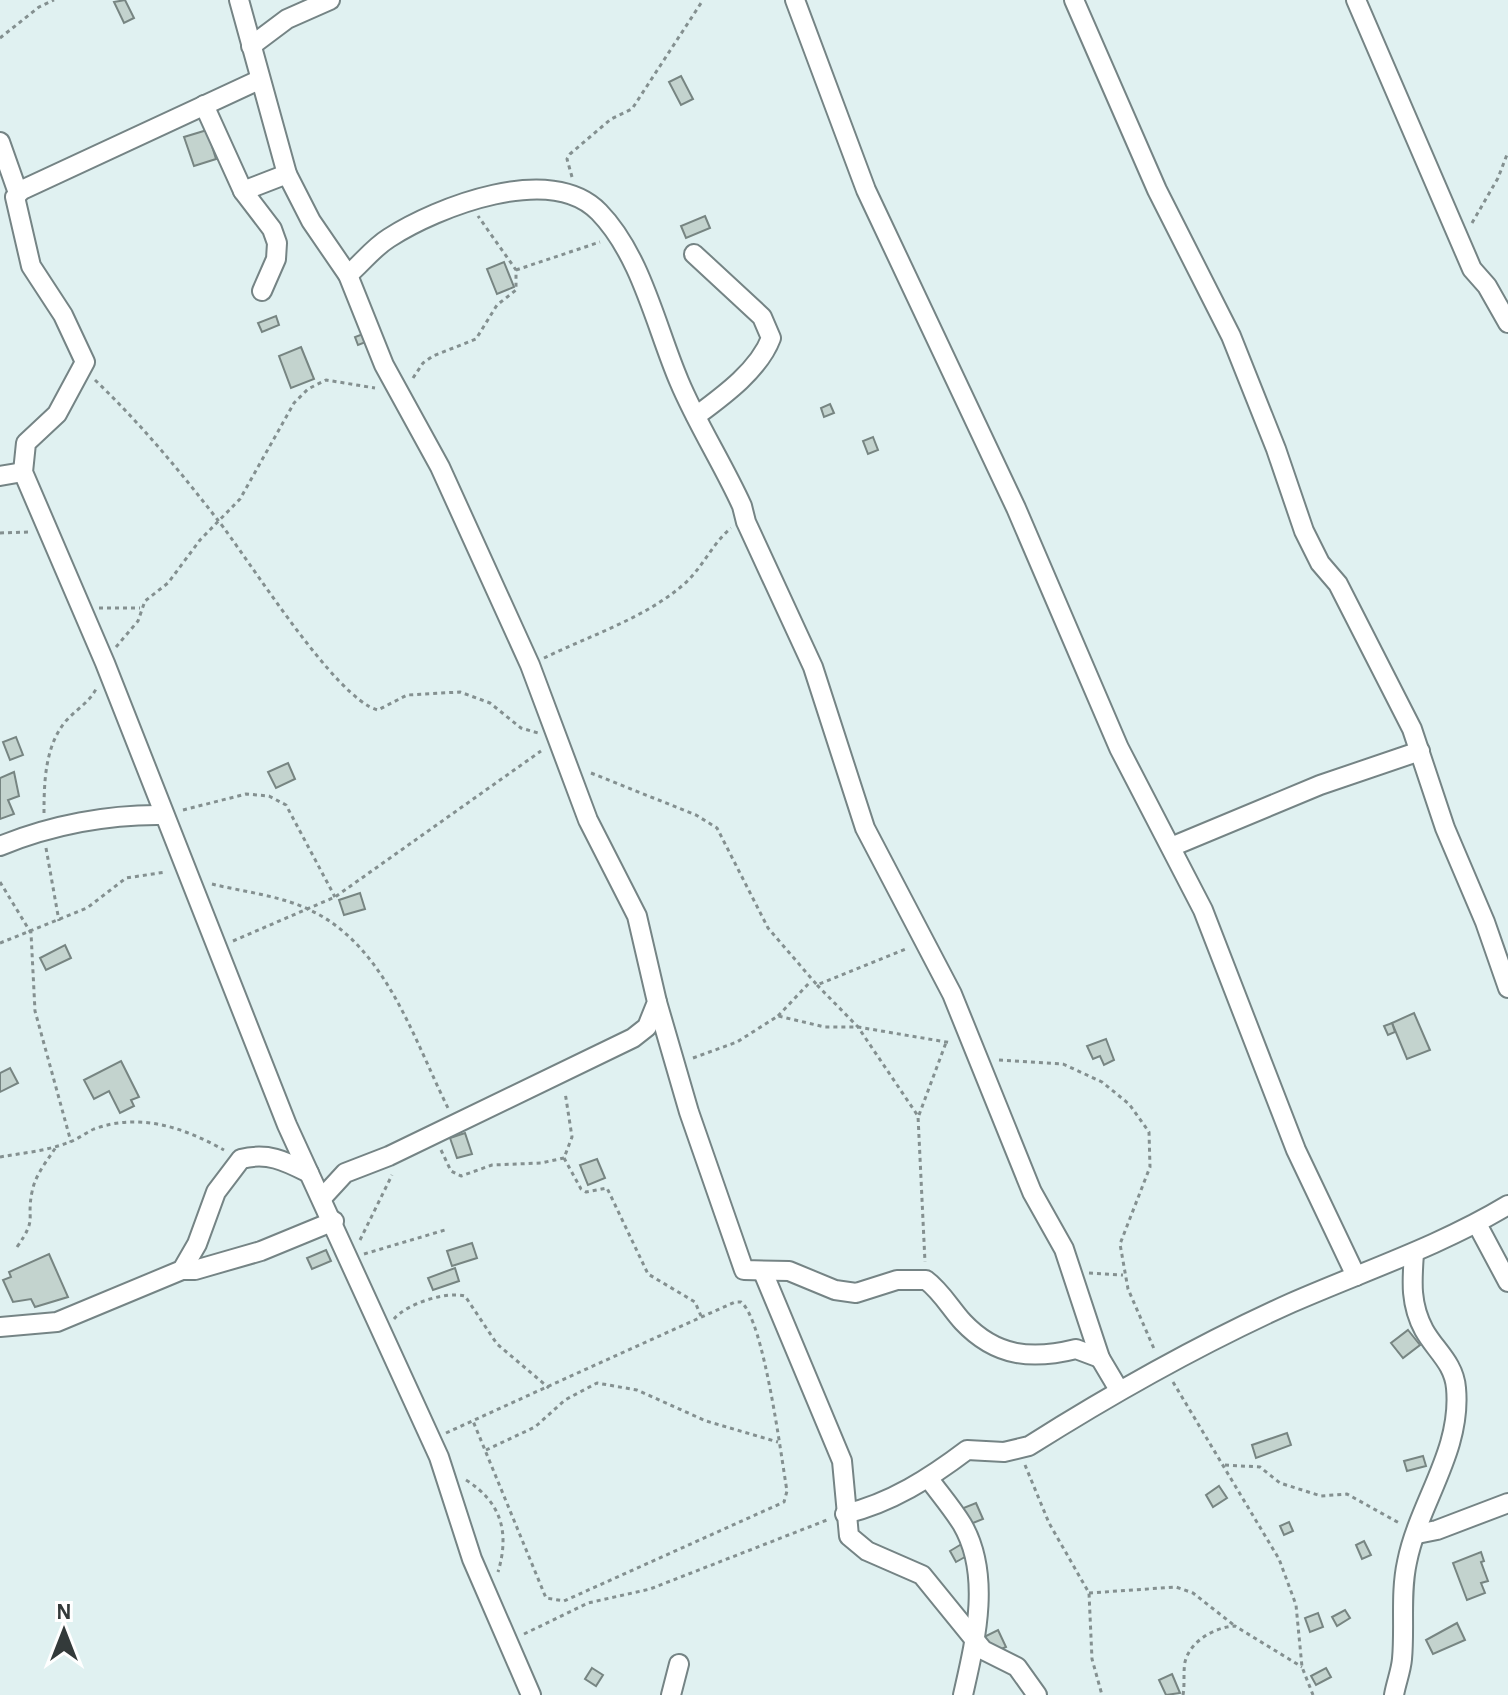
<svg xmlns="http://www.w3.org/2000/svg" width="1508" height="1695" font-family="'Alegreya Sans',sans-serif">
<style>
.building{fill:#c3d3ce;stroke:#778582;stroke-width:2}
.lines{fill:none;stroke-linecap:round;stroke-linejoin:round}
.minor-casing{stroke:#758485;stroke-width:22}
.path{stroke:#849090;stroke-width:3;stroke-dasharray:4 4;stroke-linecap:butt}
.minor{stroke:#fff;stroke-width:18}
</style>
<rect width="100%" height="100%" fill="#e0f1f1"/>
<g class="building">
<path d="M 125,0 L 134,18 L 124,23 L 114,2 Z"/>
<path d="M 681,76 L 693,99 L 681,105 L 669,82 Z"/>
<path d="M 207,130 L 216,159 L 194,166 L 184,137 Z"/>
<path d="M 705,216 L 710,228 L 686,238 L 681,226 Z"/>
<path d="M 504,262 L 514,287 L 497,294 L 487,269 Z"/>
<path d="M 276,316 L 279,325 L 262,332 L 258,323 Z"/>
<path d="M 363,334 L 366,342 L 358,345 L 355,337 Z"/>
<path d="M 301,347 L 314,379 L 291,388 L 279,356 Z"/>
<path d="M 830,404 L 834,413 L 824,417 L 821,408 Z"/>
<path d="M 873,437 L 878,450 L 868,454 L 863,441 Z"/>
<path d="M 16,737 L 23,755 L 10,760 L 3,742 Z"/>
<path d="M 288,763 L 295,779 L 276,788 L 268,772 Z"/>
<path d="M 14,772 L 19,796 L 8,800 L 14,814 L 0,819 L 0,778 Z"/>
<path d="M 360,893 L 365,909 L 344,915 L 339,900 Z"/>
<path d="M 65,945 L 71,958 L 46,970 L 40,958 Z"/>
<path d="M 1414,1013 L 1430,1050 L 1407,1059 L 1392,1023 Z"/>
<path d="M 1392,1023 L 1395,1032 L 1388,1035 L 1384,1026 Z"/>
<path d="M 1106,1039 L 1114,1060 L 1104,1065 L 1100,1056 L 1093,1059 L 1087,1046 Z"/>
<path d="M 121,1061 L 139,1097 L 131,1100 L 134,1106 L 120,1113 L 109,1091 L 94,1099 L 84,1080 Z"/>
<path d="M 10,1068 L 18,1083 L 0,1092 L 0,1073 Z"/>
<path d="M 465,1133 L 472,1154 L 457,1158 L 450,1138 Z"/>
<path d="M 597,1159 L 605,1178 L 588,1185 L 580,1165 Z"/>
<path d="M 472,1243 L 477,1258 L 452,1266 L 447,1251 Z"/>
<path d="M 326,1250 L 331,1261 L 312,1269 L 307,1258 Z"/>
<path d="M 49,1254 L 68,1297 L 35,1307 L 31,1299 L 13,1302 L 3,1280 L 11,1277 L 9,1272 Z"/>
<path d="M 455,1268 L 459,1281 L 433,1290 L 428,1278 Z"/>
<path d="M 1408,1330 L 1420,1345 L 1403,1358 L 1391,1343 Z"/>
<path d="M 1287,1433 L 1291,1445 L 1256,1458 L 1252,1445 Z"/>
<path d="M 1423,1456 L 1426,1466 L 1407,1471 L 1404,1461 Z"/>
<path d="M 1219,1486 L 1227,1498 L 1213,1507 L 1206,1495 Z"/>
<path d="M 976,1503 L 983,1519 L 968,1525 L 961,1509 Z"/>
<path d="M 1289,1522 L 1293,1531 L 1284,1535 L 1280,1526 Z"/>
<path d="M 1364,1541 L 1371,1555 L 1362,1559 L 1356,1545 Z"/>
<path d="M 965,1542 L 972,1553 L 956,1562 L 950,1551 Z"/>
<path d="M 1481,1552 L 1484,1561 L 1481,1562 L 1488,1581 L 1481,1583 L 1485,1593 L 1467,1600 L 1453,1563 Z"/>
<path d="M 1345,1610 L 1350,1618 L 1337,1626 L 1332,1617 Z"/>
<path d="M 1318,1613 L 1323,1627 L 1310,1632 L 1305,1618 Z"/>
<path d="M 1457,1623 L 1465,1640 L 1433,1654 L 1426,1640 Z"/>
<path d="M 998,1630 L 1006,1647 L 992,1653 L 984,1637 Z"/>
<path d="M 592,1668 L 603,1675 L 596,1686 L 585,1679 Z"/>
<path d="M 1326,1668 L 1331,1677 L 1316,1685 L 1311,1676 Z"/>
<path d="M 1172,1674 L 1180,1693 L 1166,1695 L 1159,1680 Z"/>
</g>
<g class="lines">
<g class="minor-casing">
<g id="minor">
<path d="M 239,0 L 287,174 L 311,221 L 348,275 L 384,365 L 440,467 L 530,665 L 588,820 L 637,916 L 657,1002 L 647,1027 L 633,1038 L 389,1156 L 345,1173 L 322,1198"/>
<path d="M 795,0 L 866,190 L 1016,508 L 1119,748 L 1203,910 L 1296,1150 L 1356,1276"/>
<path d="M 1074,0 L 1157,190 L 1231,336 L 1276,449 L 1304,531 L 1320,563 L 1338,584 L 1412,729 L 1445,828 L 1485,922 L 1508,988"/>
<path d="M 1356,0 L 1472,269 L 1487,286 L 1508,323"/>
<path d="M 251,46 L 287,19 L 330,0"/>
<path d="M 259,80 L 22,190 L 15,197 L 31,266 L 63,315 L 85,362 L 57,414 L 26,443 L 23,472 L 105,663 L 287,1125 L 439,1457 L 472,1559 L 531,1695"/>
<path d="M 204,105 L 243,191 L 272,229 L 277,243 L 276,259 L 262,291"/>
<path d="M 0,142 L 18,193"/>
<path d="M 243,191 L 287,174"/>
<path d="M 694,254 L 762,317 L 771,338 C 759,370 723,396 696,416"/>
<path d="M 348,275 C 362,263 373,248 389,238 C 437,207 551,162 599,212 C 641,255 656,327 679,381 C 697,424 723,464 742,506 L 746,522 L 813,667 L 865,828 L 952,994 L 1032,1192 L 1064,1249 L 1100,1358 L 1119,1390"/>
<path d="M 0,476 L 23,472"/>
<path d="M 0,846 C 51,825 109,814 164,815"/>
<path d="M 1171,847 L 1320,785 L 1420,751"/>
<path d="M 657,1002 L 689,1112 L 744,1270 L 789,1271 L 835,1290 L 856,1293 L 897,1280 L 926,1280 C 941,1291 951,1309 963,1322 C 996,1357 1032,1360 1076,1349 L 1100,1358"/>
<path d="M 1477,1224 L 1508,1282"/>
<path d="M 182,1270 L 195,1270 L 261,1251 L 334,1221"/>
<path d="M 763,1272 L 842,1461 L 849,1536 L 867,1551 L 922,1575 L 983,1650 L 1017,1667 L 1037,1695"/>
<path d="M 0,1327 L 57,1322 L 182,1270 L 197,1244 L 216,1192 L 241,1159 C 268,1152 285,1161 309,1173"/>
<path d="M 929,1479 C 940,1494 952,1508 962,1524 C 992,1575 975,1642 963,1695"/>
<path d="M 845,1514 C 891,1503 930,1478 967,1450 L 1004,1452 L 1029,1446 C 1113,1393 1200,1344 1291,1303 C 1364,1271 1440,1246 1508,1205"/>
<path d="M 1417,1534 L 1437,1530 L 1508,1503"/>
<path d="M 671,1695 L 679,1664"/>
<path d="M 1394,1695 C 1396,1683 1401,1671 1402,1659 C 1405,1627 1400,1594 1407,1562 C 1419,1502 1462,1451 1456,1388 C 1454,1363 1435,1350 1424,1330 C 1410,1304 1412,1281 1414,1253"/>
</g>
</g>
<g class="path">
<path d="M 0,38 L 39,7 L 54,0"/>
<path d="M 572,177 L 567,159 L 570,154 L 611,119 L 632,109 L 703,0"/>
<path d="M 1472,223 L 1498,178 L 1508,152"/>
<path d="M 516,270 L 600,242"/>
<path d="M 413,378 L 423,363 L 433,356 L 476,339 L 497,305 L 516,290 L 516,270 L 478,216"/>
<path d="M 95,380 C 140,423 179,470 217,519 C 248,558 336,700 378,710 L 407,695 L 460,692 L 490,703 L 521,728 L 538,733"/>
<path d="M 0,533 L 28,532"/>
<path d="M 99,608 L 140,608"/>
<path d="M 116,647 L 138,621 L 145,601 L 168,583 L 200,540 L 240,499 L 294,403 L 308,389 L 326,380 L 375,388"/>
<path d="M 544,658 C 589,636 645,618 683,585 C 702,569 711,545 731,528"/>
<path d="M 591,773 L 696,815 L 717,828 L 768,928 L 817,985 L 908,948"/>
<path d="M 183,810 L 246,794 L 269,796 L 286,805 L 335,897"/>
<path d="M 44,813 C 44,782 45,747 65,722 C 75,710 89,703 96,689"/>
<path d="M 46,848 L 59,921"/>
<path d="M 0,882 L 31,933 L 35,1011 L 71,1142"/>
<path d="M 212,884 C 244,892 283,896 312,911 C 386,947 414,1040 448,1108"/>
<path d="M 233,941 L 335,897 L 541,751"/>
<path d="M 0,943 L 87,908 L 126,878 L 166,872"/>
<path d="M 817,985 L 858,1027 L 918,1116 L 925,1262"/>
<path d="M 778,1016 L 811,981"/>
<path d="M 693,1058 L 737,1042 L 778,1016 L 825,1027 L 858,1027 L 952,1043"/>
<path d="M 999,1060 L 1063,1064 L 1102,1082 L 1129,1104 L 1149,1132 L 1150,1167 L 1120,1244 L 1128,1289 L 1155,1351"/>
<path d="M 919,1115 L 947,1040"/>
<path d="M 441,1150 L 451,1171 L 461,1176 L 492,1165 L 541,1163 L 564,1158 L 572,1137 L 565,1092"/>
<path d="M 0,1157 C 22,1153 46,1151 67,1143 C 77,1140 85,1133 94,1129 C 141,1112 184,1128 224,1150"/>
<path d="M 564,1158 L 581,1189 L 586,1192 L 607,1188 L 648,1274 L 695,1302 L 701,1316"/>
<path d="M 360,1240 L 392,1175"/>
<path d="M 17,1247 C 38,1217 26,1221 32,1192 C 35,1175 47,1161 56,1147"/>
<path d="M 364,1254 L 445,1230"/>
<path d="M 1089,1273 L 1123,1275"/>
<path d="M 394,1319 C 406,1304 446,1291 465,1296 L 497,1344 L 549,1388"/>
<path d="M 1173,1382 L 1279,1559 L 1296,1605 L 1302,1667 L 1313,1695"/>
<path d="M 446,1433 C 542,1389 639,1345 735,1302 L 741,1302 C 764,1320 781,1456 787,1491 L 784,1502 L 564,1601 L 546,1598 L 473,1421"/>
<path d="M 486,1450 L 535,1427 L 565,1400 L 597,1383 L 637,1390 L 706,1421 L 778,1442"/>
<path d="M 1025,1465 L 1049,1523 L 1089,1593 L 1092,1659 L 1102,1695"/>
<path d="M 1225,1465 L 1260,1467 L 1280,1483 L 1321,1496 L 1347,1494 L 1401,1524"/>
<path d="M 466,1480 C 501,1502 510,1532 498,1572"/>
<path d="M 1089,1593 L 1176,1587 L 1193,1593 L 1235,1626"/>
<path d="M 524,1634 L 588,1603 L 650,1589 L 827,1520"/>
<path d="M 1183,1695 C 1185,1684 1183,1673 1185,1662 C 1190,1641 1215,1627 1235,1626 L 1302,1667"/>
</g>
<use href="#minor" class="minor"/>
</g>
<g transform="translate(64 1631)" stroke="#ffffff" stroke-width="6" paint-order="stroke">
<path d="M0-6L14 30L0 20L-14 30Z" fill="#333a3a"/>
<text y="-12" font-size="22" font-weight="bold" text-anchor="middle" fill="#333a3a">N</text>
</g>
</svg>
